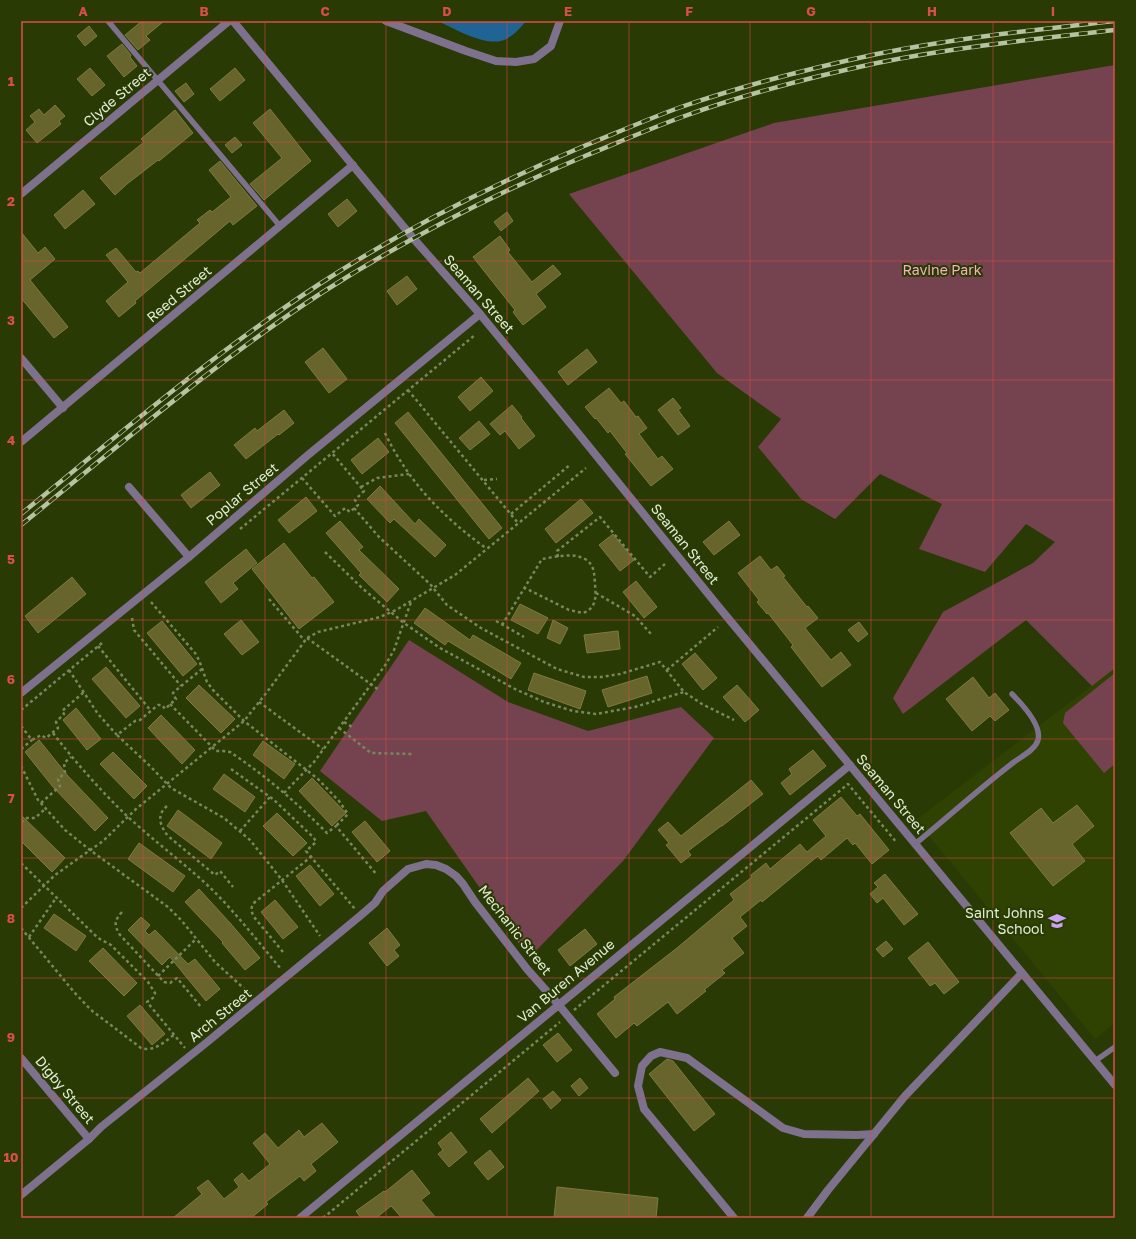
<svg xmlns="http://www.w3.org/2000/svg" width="1136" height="1239" font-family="'Golos Text',sans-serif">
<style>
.built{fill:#304202}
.green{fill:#75434f}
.water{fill:#206395}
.building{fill:#67642c;stroke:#7e7a42}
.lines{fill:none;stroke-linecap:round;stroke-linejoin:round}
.path{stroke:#78875c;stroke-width:2.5;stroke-dasharray:3 3;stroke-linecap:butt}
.service{stroke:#7e718e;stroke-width:5.5}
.minor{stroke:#7e718e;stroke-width:8}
.tertiary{stroke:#7e718e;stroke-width:8}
.rail-casing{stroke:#b6c3a1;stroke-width:4.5}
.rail{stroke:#2a3a04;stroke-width:3;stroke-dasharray:9;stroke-linecap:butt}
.grid{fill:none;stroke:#d84f4a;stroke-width:1;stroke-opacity:0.55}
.labels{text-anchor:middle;stroke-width:4;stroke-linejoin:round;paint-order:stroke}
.street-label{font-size:14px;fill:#e1edd1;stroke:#2a3a04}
.park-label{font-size:14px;fill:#f5b1bf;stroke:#2a3a04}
.poi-label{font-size:14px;fill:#e1edd1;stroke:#2a3a04;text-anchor:end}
.neatline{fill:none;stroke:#d84f4a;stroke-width:1.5}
.grid-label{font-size:13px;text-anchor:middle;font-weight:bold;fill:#d84f4a}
</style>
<rect width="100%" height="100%" fill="#2a3a04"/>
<path class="built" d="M 1115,668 L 1115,1023 L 1095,1039 L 916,820 Z"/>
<g class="green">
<path d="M 1115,65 L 1115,668 L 1092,686 L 1026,620 L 903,714 L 893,698 L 943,612 L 1033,563 L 1055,542 L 1026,524 L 985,572 L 919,549 L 942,504 L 880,474 L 835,519 L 801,499 L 758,447 L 781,419 L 717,373 L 569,194 L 774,123 Z"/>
<path d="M 409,640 L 508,702 L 588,731 L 681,707 L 714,738 L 623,861 L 529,958 L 426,811 L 382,821 L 320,771 Z"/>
<path d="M 1115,673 L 1115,764 L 1104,773 L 1063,723 L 1065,713 Z"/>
</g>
<path class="water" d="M 438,21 L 526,21 C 521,27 515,34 508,38 C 490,50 455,29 438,21 Z"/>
<g class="building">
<path d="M 142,21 L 164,21 L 146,36 L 150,40 L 138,50 L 125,35 Z"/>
<path d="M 89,26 L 97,36 L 85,46 L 77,36 Z"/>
<path d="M 122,44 L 131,55 L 130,57 L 137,66 L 124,77 L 107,56 Z"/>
<path d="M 90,68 L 105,85 L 92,96 L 77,79 Z"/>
<path d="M 235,68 L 245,80 L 220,101 L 210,89 Z"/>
<path d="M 186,83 L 194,94 L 184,102 L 175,91 Z"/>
<path d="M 55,105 L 65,116 L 59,121 L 61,124 L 37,143 L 26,130 L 35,122 L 30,116 L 39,109 L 44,115 Z"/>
<path d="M 270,109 L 311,161 L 264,200 L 250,184 L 282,158 L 253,123 Z"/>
<path d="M 175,110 L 193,133 L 159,161 L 158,160 L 127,184 L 115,195 L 100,178 L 144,142 L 141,139 Z"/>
<path d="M 235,137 L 242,145 L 232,153 L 225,145 Z"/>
<path d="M 220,161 L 257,206 L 233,225 L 230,221 L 135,301 L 136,303 L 119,317 L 106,301 L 128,282 L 106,255 L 116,248 L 136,272 L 138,271 L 140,273 L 200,223 L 197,220 L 210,210 L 212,212 L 231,197 L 209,170 Z"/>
<path d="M 83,190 L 95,204 L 65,229 L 54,215 Z"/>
<path d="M 347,199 L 357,211 L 338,227 L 328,214 Z"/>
<path d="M 507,212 L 513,221 L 501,231 L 494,222 Z"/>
<path d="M 21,232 L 38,253 L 45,247 L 55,259 L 30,280 L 68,327 L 54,338 L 21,298 Z"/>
<path d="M 500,236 L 510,250 L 508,252 L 532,282 L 553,265 L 561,274 L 536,294 L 546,307 L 523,325 L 513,312 L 515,310 L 473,257 Z"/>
<path d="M 407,276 L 417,289 L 397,305 L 387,291 Z"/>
<path d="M 323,348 L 347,379 L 329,393 L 305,362 Z"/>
<path d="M 587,349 L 597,362 L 568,385 L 558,372 Z"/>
<path d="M 481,377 L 493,391 L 470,411 L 458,397 Z"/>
<path d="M 609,388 L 621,403 L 624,401 L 636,417 L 638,416 L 647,428 L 639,434 L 658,459 L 662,456 L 673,469 L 651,486 L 625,454 L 627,453 L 610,431 L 608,433 L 596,418 L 595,419 L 585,407 Z"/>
<path d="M 673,398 L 681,408 L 678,410 L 690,426 L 678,435 L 658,410 Z"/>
<path d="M 512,405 L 522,417 L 521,418 L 535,436 L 519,449 L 505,431 L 500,435 L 490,424 Z"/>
<path d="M 284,410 L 294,423 L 279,435 L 278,434 L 246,459 L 234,445 L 255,428 L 257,431 Z"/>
<path d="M 408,412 L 502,528 L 489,539 L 395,423 Z"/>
<path d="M 479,421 L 490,434 L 470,450 L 459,438 Z"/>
<path d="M 378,438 L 389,452 L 362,474 L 351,460 Z"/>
<path d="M 210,472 L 220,485 L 191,508 L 181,495 Z"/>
<path d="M 380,486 L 415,524 L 419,519 L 446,545 L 435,557 L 394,519 L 390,523 L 367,499 Z"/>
<path d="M 306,497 L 317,511 L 289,533 L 278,520 Z"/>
<path d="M 581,499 L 593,513 L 556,543 L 545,529 Z"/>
<path d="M 340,521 L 363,547 L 359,550 L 399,589 L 387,602 L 359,575 L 361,573 L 326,533 Z"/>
<path d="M 729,521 L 740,535 L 714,555 L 703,542 Z"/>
<path d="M 613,534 L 634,560 L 620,571 L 599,545 Z"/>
<path d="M 284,543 L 312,578 L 314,577 L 334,602 L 299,629 L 252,569 Z"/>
<path d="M 246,549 L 257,563 L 233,583 L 238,589 L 221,603 L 205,582 Z"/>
<path d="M 760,556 L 771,570 L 777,566 L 785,576 L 783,577 L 807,607 L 808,606 L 818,618 L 805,628 L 831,660 L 841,652 L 851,665 L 822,687 L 791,647 L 793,645 L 768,613 L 767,614 L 757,602 L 759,600 L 738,573 Z"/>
<path d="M 72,577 L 86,594 L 38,633 L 25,616 Z"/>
<path d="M 636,581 L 657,607 L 644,618 L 623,592 Z"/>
<path d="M 520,604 L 548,618 L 538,634 L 511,620 Z"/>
<path d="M 425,608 L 470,640 L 473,635 L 521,663 L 511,679 L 448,641 L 445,645 L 414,623 Z"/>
<path d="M 241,620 L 259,642 L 242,655 L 224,634 Z"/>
<path d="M 553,620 L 568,628 L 560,644 L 547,638 Z"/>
<path d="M 162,621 L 197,664 L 183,676 L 147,633 Z"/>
<path d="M 859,622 L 868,634 L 858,642 L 848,630 Z"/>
<path d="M 618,631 L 620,649 L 587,653 L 584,635 Z"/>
<path d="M 695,653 L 717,678 L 703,690 L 682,664 Z"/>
<path d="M 106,667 L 140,706 L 126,718 L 92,679 Z"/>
<path d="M 534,673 L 586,691 L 580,709 L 528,690 Z"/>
<path d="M 647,676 L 652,693 L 608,707 L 602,690 Z"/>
<path d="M 973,677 L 989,698 L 995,693 L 1009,710 L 995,721 L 990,716 L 972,731 L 946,699 Z"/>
<path d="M 199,685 L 235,719 L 221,733 L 186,698 Z"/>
<path d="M 737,685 L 759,710 L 745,722 L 723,697 Z"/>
<path d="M 76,708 L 101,739 L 87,750 L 63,720 Z"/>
<path d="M 161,715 L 195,750 L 182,764 L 148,728 Z"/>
<path d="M 39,740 L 68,776 L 108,818 L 95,831 L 53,787 L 25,752 Z"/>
<path d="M 263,741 L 295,764 L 284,779 L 253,755 Z"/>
<path d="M 813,750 L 826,766 L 790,795 L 781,783 L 792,774 L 789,769 Z"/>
<path d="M 113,752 L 147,786 L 134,799 L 100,764 Z"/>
<path d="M 224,774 L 255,797 L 245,812 L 213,789 Z"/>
<path d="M 312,778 L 346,813 L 332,826 L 299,791 Z"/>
<path d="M 751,780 L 763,794 L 722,826 L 721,826 L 688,851 L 691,855 L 681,863 L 666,845 L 669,843 L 658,830 L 668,822 L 681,836 Z"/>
<path d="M 841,797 L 857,816 L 860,814 L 889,850 L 872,864 L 855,843 L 853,845 L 847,838 L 821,860 L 818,856 L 762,902 L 761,900 L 740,917 L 747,926 L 732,938 L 744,953 L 722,970 L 725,973 L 704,990 L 706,991 L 677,1014 L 668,1002 L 637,1026 L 634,1023 L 616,1038 L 597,1014 L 615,999 L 614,997 L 677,948 L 734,900 L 730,894 L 752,877 L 751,875 L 766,863 L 770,869 L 800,844 L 807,852 L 826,836 L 813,820 Z"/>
<path d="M 1077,805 L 1094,826 L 1072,844 L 1085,861 L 1053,886 L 1010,833 L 1041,808 L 1053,823 Z"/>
<path d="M 178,810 L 222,843 L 211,859 L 167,826 Z"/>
<path d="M 277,813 L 307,843 L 293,856 L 263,826 Z"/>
<path d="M 21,815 L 65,858 L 52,872 L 21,841 Z"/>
<path d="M 365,821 L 390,851 L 377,862 L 352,832 Z"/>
<path d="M 139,843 L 185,876 L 173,892 L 128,859 Z"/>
<path d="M 310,865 L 334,894 L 320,906 L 296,876 Z"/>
<path d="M 885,874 L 918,914 L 904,925 L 883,898 L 877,903 L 870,894 L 878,887 L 874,883 Z"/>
<path d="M 199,889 L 231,924 L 260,958 L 245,970 L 222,943 L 223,942 L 185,902 Z"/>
<path d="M 275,900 L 298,927 L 283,939 L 261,912 Z"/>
<path d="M 54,914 L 86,936 L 76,951 L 44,928 Z"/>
<path d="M 141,917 L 150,925 L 145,931 L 149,935 L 155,930 L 188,964 L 195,959 L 220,989 L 206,1001 L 170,957 L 162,965 L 128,930 Z"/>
<path d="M 387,928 L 400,945 L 394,950 L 399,956 L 387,966 L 369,943 Z"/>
<path d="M 585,929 L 597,944 L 570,966 L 558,950 Z"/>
<path d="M 886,941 L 893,949 L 883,957 L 876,949 Z"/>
<path d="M 928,942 L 959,982 L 944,994 L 935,983 L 930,986 L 908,958 Z"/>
<path d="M 103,948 L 137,983 L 124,996 L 89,961 Z"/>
<path d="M 140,1005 L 165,1034 L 152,1045 L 127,1016 Z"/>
<path d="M 558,1033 L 572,1050 L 557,1062 L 543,1045 Z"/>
<path d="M 667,1059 L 673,1061 L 715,1114 L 694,1131 L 649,1074 Z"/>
<path d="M 528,1078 L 539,1091 L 492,1133 L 480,1119 Z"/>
<path d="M 580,1078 L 588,1088 L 579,1096 L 571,1086 Z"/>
<path d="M 553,1091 L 561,1100 L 551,1109 L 543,1099 Z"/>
<path d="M 322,1123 L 338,1142 L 311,1164 L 316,1171 L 304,1181 L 300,1176 L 266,1202 L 268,1204 L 251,1218 L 173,1218 L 202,1194 L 197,1188 L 208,1180 L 224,1199 L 239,1187 L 234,1180 L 242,1173 L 249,1181 L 270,1164 L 253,1143 L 265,1133 L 278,1148 L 299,1130 L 304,1137 Z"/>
<path d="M 451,1132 L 467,1152 L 449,1167 L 438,1154 L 443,1150 L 438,1143 Z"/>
<path d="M 490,1150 L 504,1167 L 488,1180 L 474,1163 Z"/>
<path d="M 412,1170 L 430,1193 L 421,1200 L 436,1218 L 402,1218 L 391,1206 L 376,1218 L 361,1218 L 356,1211 L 384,1191 L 385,1192 Z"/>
<path d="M 557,1187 L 658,1198 L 656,1218 L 554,1218 Z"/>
</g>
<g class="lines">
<g class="path">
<path d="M 408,390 L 518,523"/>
<path d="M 385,433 C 409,483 443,517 487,549"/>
<path d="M 302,478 L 335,516 L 344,509 L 345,508 L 350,512 L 358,505 L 355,500 L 364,491 L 332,453"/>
<path d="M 484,480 L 497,479"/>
<path d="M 361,487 L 377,478 L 409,474"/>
<path d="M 354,508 L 379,537 L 430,584 L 447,605 L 481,628 L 557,669 L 584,677 L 601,677 L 620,674 L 660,662 L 684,692 L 702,704 L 734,720"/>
<path d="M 511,514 L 571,464"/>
<path d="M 240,529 L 475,335"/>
<path d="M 325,552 L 362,588 L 404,623 L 440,648 L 515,689 L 544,702 L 573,711 L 596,714 L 635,707 L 684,692"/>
<path d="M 558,557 L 557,551 L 600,517 L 650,577 L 665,564"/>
<path d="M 596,593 L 635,616 L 651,634"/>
<path d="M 269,599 L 305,641"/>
<path d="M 151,602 L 195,653 L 199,660 L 207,682 L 213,690 L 244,721 L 318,779 L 339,801 L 348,814 L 336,826"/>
<path d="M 132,618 L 134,630 L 181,686"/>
<path d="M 496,621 L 524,637"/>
<path d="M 502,625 L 542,559 C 555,557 573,552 585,559 C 595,565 594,574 595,584 C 596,596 597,608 583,613 L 569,610 L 525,588"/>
<path d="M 307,638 L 379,690"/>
<path d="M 98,646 L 151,711"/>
<path d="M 202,669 L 175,691 L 173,693 L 173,695 L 176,699 L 165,709 L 162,705 L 158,705 L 140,720 L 135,721 L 117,735 L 151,767 L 171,788 L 224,818 L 250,840 L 282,880 L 320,936"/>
<path d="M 69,670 L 98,714 L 117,735"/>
<path d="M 667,670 L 718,627"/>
<path d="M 259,702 L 323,749"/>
<path d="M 170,704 L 216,751 L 223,751 L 230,752 C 266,776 296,802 327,833 L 336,826 L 377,875"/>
<path d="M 21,710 L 102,643"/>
<path d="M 344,722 L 352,727"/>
<path d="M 21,726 L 32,740 L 41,735 L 46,738 L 58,728 L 56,722 L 64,714 L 62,711 L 84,692"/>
<path d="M 339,728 L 371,753 L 412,754"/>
<path d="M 53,733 C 76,763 101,791 128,817 C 150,837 173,855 195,874 C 228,902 254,937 281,969"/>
<path d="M 21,749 L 32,740"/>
<path d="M 21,766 L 38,800 L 65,830 L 90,850 L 168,907 L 182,921 L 215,962 L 250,994"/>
<path d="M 231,769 L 273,799 L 312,836 L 316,841 L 315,843 L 306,851 L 355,909"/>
<path d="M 284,793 L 314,762 L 386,664 L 394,650 L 411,602"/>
<path d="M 41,803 L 60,786 L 58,779 L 65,773 L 64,763 L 71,757"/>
<path d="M 167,806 C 156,815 160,826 168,836 L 215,875 L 220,871 L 233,887"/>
<path d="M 21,822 L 27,818 L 35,818 L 46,808"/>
<path d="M 240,831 L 270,797"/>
<path d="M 21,863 L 98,938 L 111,945 L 148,982 L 155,993 L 154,997 L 147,1002 L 185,1048"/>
<path d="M 21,908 L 55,875 L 103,841 L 136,809 L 244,721 L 267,692 L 307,638 L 318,632 L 380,617 L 396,610 L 455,575 L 586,468"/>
<path d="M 122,912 C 114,921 114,925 120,935 L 150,967 L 164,982 L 170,983 L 177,978 L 201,1007"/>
<path d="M 21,928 L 74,992 L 91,1010 L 141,1048 C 154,1052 164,1042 174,1035"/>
<path d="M 29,937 L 56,898"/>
<path d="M 283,952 L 254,917 C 251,911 250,907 255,902 L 312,856"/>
<path d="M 158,976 L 196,939"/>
<path d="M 574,1010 L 848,784 L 897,843"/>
<path d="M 323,1218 L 560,1022"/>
</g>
<g class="service">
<path d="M 108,21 L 280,226"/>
<path d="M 915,844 C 948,817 980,788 1014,762 C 1022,756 1035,750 1038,740 C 1042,725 1021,703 1012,694"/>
<path d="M 1095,1061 L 1115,1047"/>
</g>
<g class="minor">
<path d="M 386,21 L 466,51 L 496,61 L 516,62 L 534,59 L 551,46 L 560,21"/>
<path d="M 21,194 L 229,21"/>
<path d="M 21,358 L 63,408"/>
<path d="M 21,442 L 353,165"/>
<path d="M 129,487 L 189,557"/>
<path d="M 21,693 L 189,557 L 308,455 L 480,314"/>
<path d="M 21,1058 L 89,1139"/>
<path d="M 21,1195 L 89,1139 L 101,1127 L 206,1043 L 360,916 L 375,903 L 383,891 L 408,869 L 426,864 L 436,865 L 446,869 L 456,876 L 463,884 L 475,902 L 527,969 L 558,1004 L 615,1073"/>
<path d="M 300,1218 L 850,765"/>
<path d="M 734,1218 L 644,1109 L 638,1086 L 642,1066 L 651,1056 L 660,1052 L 687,1058 L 783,1128 L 804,1134 L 857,1135 L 874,1134"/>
<path d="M 807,1218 L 828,1190 L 905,1096 L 1022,973"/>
</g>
<path class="tertiary" d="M 233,21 L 413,238 L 480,314 L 578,433 L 718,606 L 1115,1085"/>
<g class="rail-casing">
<g id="rail">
<path d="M 21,514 C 118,435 213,354 318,285 C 402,230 492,185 584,146 C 616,133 648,119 681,107 C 745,85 811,68 877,54 C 955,38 1034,30 1114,21"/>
<path d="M 21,525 C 120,445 216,361 323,292 C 406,239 494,194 585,156 C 617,143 649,129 682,117 C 745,94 811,77 877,63 C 956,47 1036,39 1115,30"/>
</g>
</g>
<use href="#rail" class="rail"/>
</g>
<path class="grid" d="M 143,21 L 143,1218M 265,21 L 265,1218M 386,21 L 386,1218M 507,21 L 507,1218M 629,21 L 629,1218M 750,21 L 750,1218M 871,21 L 871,1218M 993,21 L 993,1218M 21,142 L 1115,142M 21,261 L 1115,261M 21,380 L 1115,380M 21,500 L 1115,500M 21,620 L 1115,620M 21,739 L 1115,739M 21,858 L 1115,858M 21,978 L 1115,978M 21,1098 L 1115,1098"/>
<defs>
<g id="school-bare" transform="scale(1.38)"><path d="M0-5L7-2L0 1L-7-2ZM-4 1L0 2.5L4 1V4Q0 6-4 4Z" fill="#c8a6ef" stroke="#2a3a04" stroke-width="2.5" paint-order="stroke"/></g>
</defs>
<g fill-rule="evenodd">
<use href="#school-bare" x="1057" y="921"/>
</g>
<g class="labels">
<g class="street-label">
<text transform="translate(117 97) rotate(-40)" y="5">Clyde Street</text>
<text transform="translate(179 294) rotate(-40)" y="5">Reed Street</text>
<text transform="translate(479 294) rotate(49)" y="5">Seaman Street</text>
<text transform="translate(242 494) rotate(-40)" y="5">Poplar Street</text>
<text transform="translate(685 544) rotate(51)" y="5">Seaman Street</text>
<text transform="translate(891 794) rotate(50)" y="5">Seaman Street</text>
<text transform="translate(515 930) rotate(52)" y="5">Mechanic Street</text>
<text transform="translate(566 981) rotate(-40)" y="5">Van Buren Avenue</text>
<text transform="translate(220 1015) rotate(-39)" y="5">Arch Street</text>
<text transform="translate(65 1090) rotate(50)" y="5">Digby Street</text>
</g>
<g class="park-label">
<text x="942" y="275">Ravine Park</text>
</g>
<g class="poi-label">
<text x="1044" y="918">Saint Johns<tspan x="1044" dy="16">School</tspan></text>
</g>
</g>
<rect width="1136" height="1239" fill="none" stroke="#2a3a04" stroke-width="44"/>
<rect x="22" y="22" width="1092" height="1195" class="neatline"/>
<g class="grid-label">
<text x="83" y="16">A</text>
<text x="204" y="16">B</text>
<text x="325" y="16">C</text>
<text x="447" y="16">D</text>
<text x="568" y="16">E</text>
<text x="689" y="16">F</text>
<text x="811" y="16">G</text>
<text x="932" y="16">H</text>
<text x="1053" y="16">I</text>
<text x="11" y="86">1</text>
<text x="11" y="206">2</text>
<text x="11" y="325">3</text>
<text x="11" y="445">4</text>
<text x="11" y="564">5</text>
<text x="11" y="684">6</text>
<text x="11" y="803">7</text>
<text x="11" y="923">8</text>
<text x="11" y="1042">9</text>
<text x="11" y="1162">10</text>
</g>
</svg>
